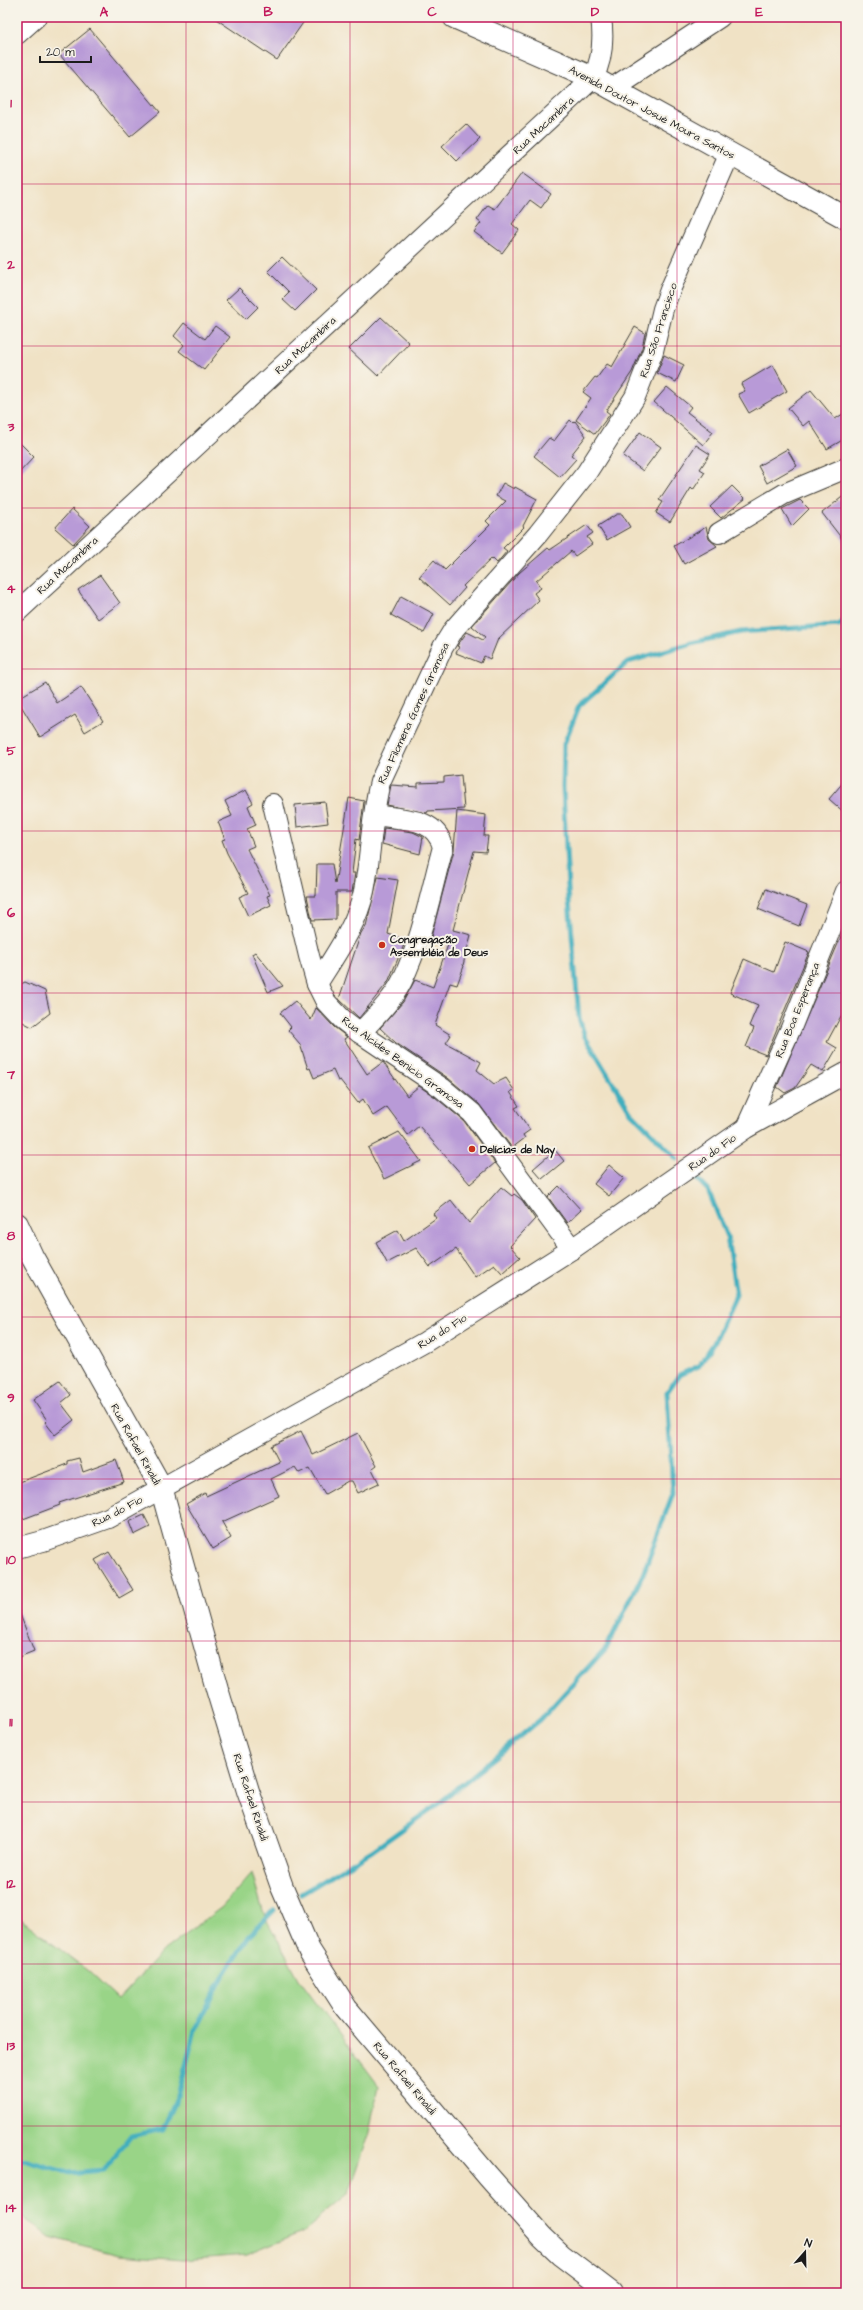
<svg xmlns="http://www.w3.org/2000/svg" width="863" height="2310" font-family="'Architects Daughter',sans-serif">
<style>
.green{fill:#99d487;stroke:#5a7852}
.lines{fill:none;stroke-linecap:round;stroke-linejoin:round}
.stream{stroke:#40aebe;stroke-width:5}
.building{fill:#b89ad7}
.street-casing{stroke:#3c3a35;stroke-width:22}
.secondary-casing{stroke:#3c3a35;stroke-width:24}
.primary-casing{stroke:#3c3a35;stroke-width:24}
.street{stroke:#fff;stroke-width:20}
.secondary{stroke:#fff;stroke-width:22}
.primary{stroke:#fff;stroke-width:22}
.grid{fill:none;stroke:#c2185b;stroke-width:1;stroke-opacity:0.55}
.poi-dot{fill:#c8321e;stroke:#f7f3e8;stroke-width:1.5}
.labels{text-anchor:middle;stroke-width:4;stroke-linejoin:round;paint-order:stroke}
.street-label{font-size:11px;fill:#1c1c1c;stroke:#f7f3e8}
.poi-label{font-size:11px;font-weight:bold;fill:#1c1c1c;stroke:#f7f3e8;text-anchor:start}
.neatline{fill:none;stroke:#c2185b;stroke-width:1.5}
.grid-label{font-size:13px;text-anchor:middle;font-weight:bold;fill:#c2185b}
</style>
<rect width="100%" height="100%" fill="#f7f3e8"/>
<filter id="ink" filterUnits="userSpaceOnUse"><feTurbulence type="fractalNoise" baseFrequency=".025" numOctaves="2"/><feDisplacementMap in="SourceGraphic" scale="8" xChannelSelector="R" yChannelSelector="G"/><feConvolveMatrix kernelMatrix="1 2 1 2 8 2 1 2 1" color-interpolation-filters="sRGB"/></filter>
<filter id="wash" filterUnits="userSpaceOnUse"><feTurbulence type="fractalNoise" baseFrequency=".012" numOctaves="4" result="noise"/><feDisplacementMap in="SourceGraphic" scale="16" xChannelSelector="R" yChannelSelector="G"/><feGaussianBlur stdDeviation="0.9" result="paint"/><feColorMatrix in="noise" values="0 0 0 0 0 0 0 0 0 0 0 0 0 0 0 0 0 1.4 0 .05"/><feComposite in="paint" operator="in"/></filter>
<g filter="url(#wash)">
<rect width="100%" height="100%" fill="#f0e2c5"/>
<path class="green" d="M 252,1873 L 264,1915 L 299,1979 L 379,2086 L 367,2141 L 349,2193 L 302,2232 L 247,2255 L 182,2260 L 119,2255 L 50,2237 L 17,2213 L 17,1916 L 88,1971 L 118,1999 L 164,1950 L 222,1907 Z"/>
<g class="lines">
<g class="stream">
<path d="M 677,1159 L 630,1111 L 585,1037 L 579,1018 L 568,889 L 563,787 L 564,744 L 579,706 L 628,662 L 691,643 L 741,632 L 839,625 L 846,619"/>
<path d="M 301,1894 L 372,1851 L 442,1801 L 540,1720 L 607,1647 L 643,1574 L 673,1493 L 667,1392 L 679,1375 L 699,1366 L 714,1343 L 736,1295 L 727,1237 L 708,1190 L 697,1179"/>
<path d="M 17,2158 L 68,2173 L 104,2170 L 131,2136 L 163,2129 L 178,2096 L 195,2030 L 222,1978 L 250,1935 L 274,1910"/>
</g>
</g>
<g id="blocks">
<g class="building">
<path d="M 213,17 L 307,17 L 277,60 Z"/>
<path d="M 90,29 L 160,112 L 130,137 L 59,54 Z"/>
<path d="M 466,124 L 480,139 L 457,161 L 442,146 Z"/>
<path d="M 522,173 L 551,194 L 541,208 L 530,200 L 512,224 L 519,230 L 502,253 L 474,232 L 481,223 L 477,220 L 488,205 L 495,209 Z"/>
<path d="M 282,257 L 316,290 L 295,311 L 282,299 L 289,292 L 268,271 Z"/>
<path d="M 239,288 L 258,307 L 246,319 L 226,300 Z"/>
<path d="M 381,317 L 409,343 L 378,376 L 349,349 Z"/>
<path d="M 184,323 L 205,339 L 215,326 L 230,337 L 204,370 L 179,351 L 184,345 L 174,336 Z"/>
<path d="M 635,327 L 645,333 L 642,348 L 632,372 L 606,411 L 610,414 L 595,434 L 576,420 L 591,398 L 583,392 L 595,377 L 597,378 L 607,364 L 612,367 Z"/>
<path d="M 664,355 L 684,365 L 676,382 L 657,373 Z"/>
<path d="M 773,365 L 787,391 L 749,413 L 738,394 L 745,391 L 741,384 Z"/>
<path d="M 667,387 L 691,407 L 687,412 L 713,432 L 703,445 L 654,402 Z"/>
<path d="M 811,390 L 835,419 L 846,412 L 846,438 L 827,449 L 809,421 L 803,426 L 788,408 Z"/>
<path d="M 570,420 L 573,423 L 575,421 L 586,436 L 571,455 L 576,459 L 560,477 L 534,456 L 549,438 L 554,441 Z"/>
<path d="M 640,432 L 661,447 L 643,471 L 623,456 Z"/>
<path d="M 17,440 L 34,457 L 17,475 Z"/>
<path d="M 696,445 L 710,454 L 700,469 L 705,472 L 693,490 L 691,488 L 670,522 L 656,513 L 663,502 L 659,500 Z"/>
<path d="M 787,449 L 797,466 L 767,483 L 758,466 Z"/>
<path d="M 503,483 L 514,489 L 515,487 L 537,499 L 523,526 L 524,527 L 503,548 L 507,551 L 497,563 L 492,558 L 463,586 L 465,588 L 450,605 L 419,577 L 434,560 L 445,570 L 490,525 L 486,521 L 506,501 L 496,496 Z"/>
<path d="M 732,486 L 745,499 L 721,518 L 710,507 Z"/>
<path d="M 846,494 L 846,544 L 822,513 Z"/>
<path d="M 800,500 L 809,509 L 792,526 L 782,509 Z"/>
<path d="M 72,509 L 90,526 L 73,544 L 55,528 Z"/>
<path d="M 617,514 L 622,514 L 630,527 L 607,540 L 598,526 Z"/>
<path d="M 587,525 L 593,533 L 587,537 L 592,544 L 575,556 L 571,551 L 536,581 L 541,588 L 534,593 L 539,600 L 498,639 L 490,659 L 484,656 L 481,663 L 456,653 L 459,647 L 457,646 L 467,632 L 483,640 L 485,637 L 472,626 L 519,573 L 548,548 L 550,550 Z"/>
<path d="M 706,527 L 709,539 L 717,546 L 684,564 L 674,546 Z"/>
<path d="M 100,575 L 120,603 L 98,619 L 78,590 Z"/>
<path d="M 401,596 L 434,614 L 424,633 L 391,615 Z"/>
<path d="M 45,682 L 57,703 L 81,687 L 103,721 L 85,732 L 75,715 L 40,737 L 17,699 Z"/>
<path d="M 461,775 L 464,809 L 428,811 L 427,813 L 387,805 L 391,785 L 418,787 L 418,783 L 444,782 L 444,777 Z"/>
<path d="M 846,779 L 846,814 L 829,799 Z"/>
<path d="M 246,790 L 253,803 L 248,806 L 256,825 L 247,829 L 254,846 L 247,849 L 270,895 L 267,896 L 271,905 L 248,916 L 239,897 L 248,893 L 227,853 L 222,840 L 225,839 L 218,822 L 232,816 L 225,801 Z"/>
<path d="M 349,798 L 364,801 L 359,840 L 356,839 L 352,873 L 355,873 L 352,892 L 336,892 L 336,919 L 312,920 L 307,896 L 316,896 L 317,864 L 332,864 L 335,884 Z"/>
<path d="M 325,802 L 328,823 L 297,827 L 295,805 Z"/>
<path d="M 457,811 L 486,815 L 484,836 L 488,836 L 486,852 L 474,851 L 453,930 L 471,935 L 463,965 L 464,966 L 457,985 L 450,983 L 435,1025 L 451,1035 L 446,1043 L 481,1062 L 477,1070 L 494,1084 L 506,1078 L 514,1090 L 510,1092 L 519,1106 L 515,1108 L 530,1130 L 523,1135 L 525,1138 L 512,1148 L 479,1104 L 448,1078 L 396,1043 L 380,1028 L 403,1002 L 415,980 L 433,987 L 449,942 L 431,937 L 454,850 Z"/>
<path d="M 384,828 L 413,832 L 423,837 L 420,854 L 382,844 Z"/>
<path d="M 378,877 L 398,880 L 388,934 L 406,940 L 388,982 L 359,1018 L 339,999 L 361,933 L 366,926 Z"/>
<path d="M 766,889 L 807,905 L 799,926 L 758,909 Z"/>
<path d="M 846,925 L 846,1019 L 841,1016 L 827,1042 L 837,1048 L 823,1072 L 811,1065 L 795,1088 L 785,1093 L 777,1087 Z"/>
<path d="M 785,942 L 809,952 L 766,1055 L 746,1047 L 754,1028 L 749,1026 L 758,1005 L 730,993 L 744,959 L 774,972 Z"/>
<path d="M 255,952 L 283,986 L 268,992 L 252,954 Z"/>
<path d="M 25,982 L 45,991 L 50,1013 L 32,1027 L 17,1019 L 17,986 Z"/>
<path d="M 295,1001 L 311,1020 L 316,1008 L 334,1027 L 347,1037 L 344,1039 L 367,1074 L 383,1062 L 407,1096 L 419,1086 L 435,1097 L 464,1121 L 495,1163 L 470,1184 L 419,1126 L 408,1135 L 387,1107 L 373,1116 L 363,1099 L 358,1103 L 340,1080 L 338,1081 L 333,1070 L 314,1078 L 310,1068 L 308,1069 L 300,1044 L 288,1030 L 291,1027 L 280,1013 Z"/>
<path d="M 399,1132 L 421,1161 L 384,1179 L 368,1148 Z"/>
<path d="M 555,1150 L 564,1161 L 542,1179 L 533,1169 Z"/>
<path d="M 609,1165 L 624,1178 L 609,1196 L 594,1184 Z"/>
<path d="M 559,1186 L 581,1210 L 567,1223 L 548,1197 Z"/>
<path d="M 501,1187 L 512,1196 L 514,1194 L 522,1200 L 535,1219 L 510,1246 L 520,1257 L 502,1273 L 494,1264 L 475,1277 L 456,1249 L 430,1267 L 416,1248 L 387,1263 L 376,1242 L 398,1230 L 404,1241 L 436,1218 L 433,1214 L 451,1200 L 469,1223 Z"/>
<path d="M 60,1381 L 71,1395 L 61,1403 L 74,1420 L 55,1435 L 45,1422 L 47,1420 L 33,1400 Z"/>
<path d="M 301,1431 L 313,1455 L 358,1433 L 376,1466 L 372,1469 L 379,1483 L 358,1493 L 352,1481 L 348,1481 L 325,1494 L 310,1468 L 299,1473 L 295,1467 L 271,1479 L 279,1496 L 222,1522 L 231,1538 L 213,1549 L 186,1504 L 205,1493 L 206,1496 L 279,1462 L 271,1446 Z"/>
<path d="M 79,1458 L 83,1472 L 116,1460 L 124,1482 L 59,1503 L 60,1505 L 23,1519 L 17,1503 L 17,1483 L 67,1464 L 67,1461 Z"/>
<path d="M 144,1515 L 150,1527 L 134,1535 L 129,1522 Z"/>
<path d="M 109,1552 L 133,1590 L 119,1598 L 95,1560 Z"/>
<path d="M 18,1609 L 34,1651 L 17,1658 L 17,1610 Z"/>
</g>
</g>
</g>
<g filter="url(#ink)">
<use href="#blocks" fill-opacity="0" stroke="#3c3a35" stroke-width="1"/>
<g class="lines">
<g class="street-casing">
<g id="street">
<path d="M 17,34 L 36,17"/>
<path d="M 611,89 L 720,17"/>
<path d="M 719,533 L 784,494 L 846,468"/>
<path d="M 17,612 L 593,78 C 603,59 604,39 601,17"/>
<path d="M 273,804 L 309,956 L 317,984 L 326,1002 L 342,1019 L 360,1033 L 442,1088 L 472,1113 L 572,1249"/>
<path d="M 317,984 C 335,955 357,925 364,891 C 371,856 371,818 380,782 L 443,647 L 454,629 L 538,534 L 587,472 L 635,397 L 653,351 L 663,309 L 670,290 L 730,153"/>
<path d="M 360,1033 C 375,1017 392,1001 402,981 C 422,940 431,891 443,847 C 435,816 402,820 375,815"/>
<path d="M 746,1128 L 791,1028 L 846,891"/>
<path d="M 17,1548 L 43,1541 L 108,1518 L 425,1342 L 572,1249 L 746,1128 L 846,1073"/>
</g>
</g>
<g class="secondary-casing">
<path id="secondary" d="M 17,1224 L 32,1256 L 161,1487 L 217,1689 L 248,1791 L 282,1887 L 309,1950 L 346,2008 L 488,2176 L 542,2237 L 561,2255 L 611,2293"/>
</g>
<g class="primary-casing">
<path id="primary" d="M 454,17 L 593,78 L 846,218"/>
</g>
<use href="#street" class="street"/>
<use href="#secondary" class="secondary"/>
<use href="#primary" class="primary"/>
</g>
</g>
<path class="grid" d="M 186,17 L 186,2293M 350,17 L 350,2293M 513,17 L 513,2293M 677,17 L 677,2293M 17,184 L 846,184M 17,346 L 846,346M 17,508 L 846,508M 17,669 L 846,669M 17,831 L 846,831M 17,993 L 846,993M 17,1155 L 846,1155M 17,1317 L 846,1317M 17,1479 L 846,1479M 17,1641 L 846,1641M 17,1802 L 846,1802M 17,1964 L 846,1964M 17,2126 L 846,2126"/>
<g class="poi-dot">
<circle cx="382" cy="945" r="4"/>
<circle cx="472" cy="1149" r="4"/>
</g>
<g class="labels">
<g class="street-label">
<text transform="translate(652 112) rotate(28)" y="4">Avenida Doutor Josué Moura Santos</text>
<text transform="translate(543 125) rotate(-43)" y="4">Rua Macambira</text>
<text transform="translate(658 330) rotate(-72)" y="4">Rua São Francisco</text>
<text transform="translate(305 345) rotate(-43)" y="4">Rua Macambira</text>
<text transform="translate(67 565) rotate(-43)" y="4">Rua Macambira</text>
<text transform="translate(413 713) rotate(-65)" y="4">Rua Filomena Gomes Gramosa</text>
<text transform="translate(797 1010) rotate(-68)" y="4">Rua Boa Esperança</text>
<text transform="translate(403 1062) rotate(36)" y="4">Rua Alcides Benicio Gramosa</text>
<text transform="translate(712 1152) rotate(-35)" y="4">Rua do Fio</text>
<text transform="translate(442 1331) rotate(-32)" y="4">Rua do Fio</text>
<text transform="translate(136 1444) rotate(61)" y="4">Rua Rafael Rinaldi</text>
<text transform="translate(117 1511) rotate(-27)" y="4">Rua do Fio</text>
<text transform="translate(251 1797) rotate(72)" y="4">Rua Rafael Rinaldi</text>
<text transform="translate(405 2078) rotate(50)" y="4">Rua Rafael Rinaldi</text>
</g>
<g class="poi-label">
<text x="390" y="943">Congregação<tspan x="390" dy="13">Assembléia de Deus</tspan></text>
<text x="480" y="1153">Delícias de Nay</text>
</g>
</g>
<rect width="863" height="2310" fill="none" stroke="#f7f3e8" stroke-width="44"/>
<g transform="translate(805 2252) rotate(20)" stroke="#f7f3e8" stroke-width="3" paint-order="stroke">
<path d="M0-3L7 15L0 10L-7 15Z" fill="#1c1c1c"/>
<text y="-6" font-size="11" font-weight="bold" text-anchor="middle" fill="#1c1c1c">N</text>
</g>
<path d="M40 56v6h51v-6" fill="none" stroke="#1c1c1c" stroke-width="2"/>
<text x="46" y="56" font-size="12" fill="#1c1c1c" stroke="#f7f3e8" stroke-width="3" paint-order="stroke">20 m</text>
<rect x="22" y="22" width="819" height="2266" class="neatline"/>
<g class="grid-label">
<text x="104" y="16">A</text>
<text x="268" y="16">B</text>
<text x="432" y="16">C</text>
<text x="595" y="16">D</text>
<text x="759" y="16">E</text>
<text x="11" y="107">1</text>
<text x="11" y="269">2</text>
<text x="11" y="431">3</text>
<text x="11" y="593">4</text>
<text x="11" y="755">5</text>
<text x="11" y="917">6</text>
<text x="11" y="1079">7</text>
<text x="11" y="1240">8</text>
<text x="11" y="1402">9</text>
<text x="11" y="1564">10</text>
<text x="11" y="1726">11</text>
<text x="11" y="1888">12</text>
<text x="11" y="2050">13</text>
<text x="11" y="2212">14</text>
</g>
</svg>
